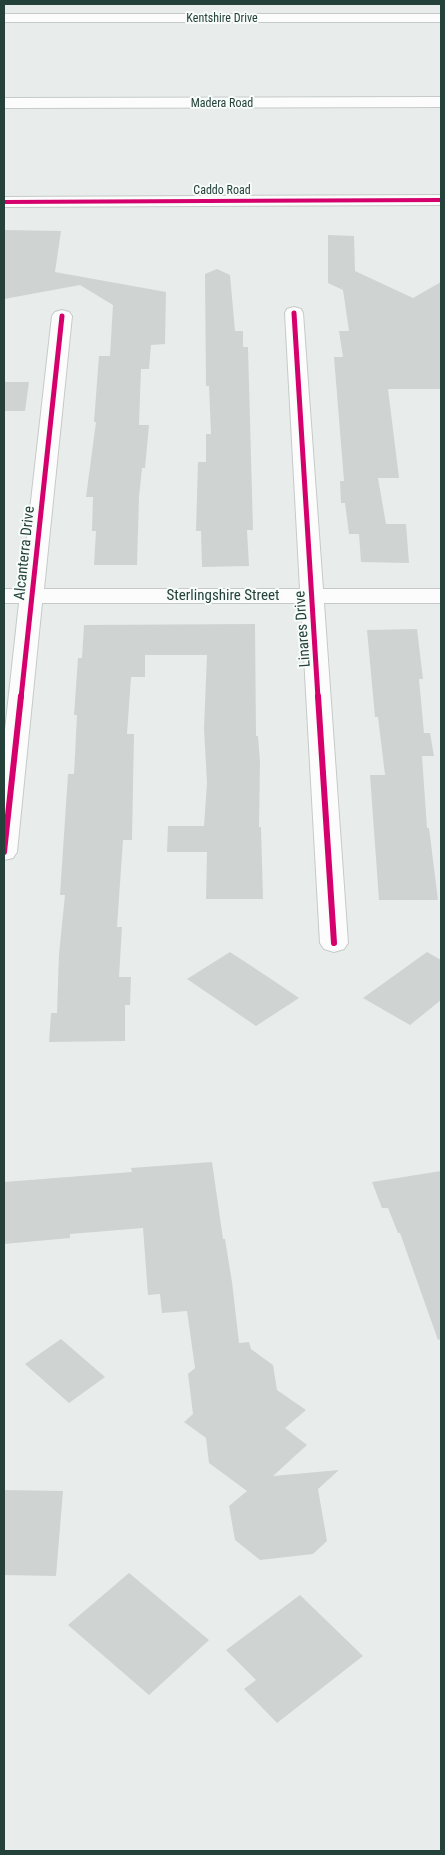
<svg xmlns="http://www.w3.org/2000/svg" width="445" height="1855" font-family="'Roboto Condensed',sans-serif">
<style>
.building{fill:#cfd4d2}
.lines{fill:none;stroke-linecap:round;stroke-linejoin:round}
.minor-casing{stroke:#c5cac8;stroke-width:2}
.minor{fill:#fcfcfc;fill-rule:evenodd}
.cycleway-far2-casing{stroke:#f7fbf9;stroke-width:5.5}
.cycleway-far1-casing{stroke:#f7fbf9;stroke-width:8}
.cycleway-casing{stroke:#f7fbf9;stroke-width:9}
.cycleway-far2{stroke:#d6006c;stroke-width:4}
.cycleway-far1{stroke:#d6006c;stroke-width:5}
.cycleway{stroke:#d6006c;stroke-width:6}
.labels{text-anchor:middle;stroke-width:4;stroke-linejoin:round;paint-order:stroke}
.far-street-label{font-size:12px;fill:#24423a;stroke:#f7fbf9}
.street-label{font-size:15px;fill:#24423a;stroke:#f7fbf9}
</style>
<rect width="100%" height="100%" fill="#e8edeb"/>
<g class="building">
<path d="M 4,230 L 61,231 L 55,272 L 166,292 L 165,344 L 151,345 L 149,369 L 141,369 L 139,425 L 149,425 L 145,468 L 142,468 L 139,497 L 137,565 L 94,565 L 96,531 L 92,531 L 93,497 L 86,497 L 96,422 L 94,422 L 99,356 L 110,356 L 113,305 L 80,285 L 4,299 Z"/>
<path d="M 328,235 L 354,236 L 355,271 L 413,298 L 441,282 L 441,389 L 388,389 L 399,478 L 378,478 L 386,524 L 406,524 L 409,563 L 361,562 L 359,534 L 349,534 L 345,503 L 341,503 L 340,481 L 344,481 L 334,357 L 343,357 L 339,331 L 349,331 L 343,290 L 328,283 Z"/>
<path d="M 217,269 L 230,275 L 235,331 L 243,331 L 243,347 L 248,347 L 253,530 L 247,530 L 249,566 L 202,567 L 201,531 L 196,531 L 198,462 L 206,462 L 206,434 L 211,434 L 209,386 L 206,386 L 205,274 Z"/>
<path d="M 4,382 L 29,382 L 25,411 L 4,411 Z"/>
<path d="M 255,624 L 256,736 L 258,736 L 260,762 L 259,827 L 261,827 L 263,899 L 206,899 L 207,852 L 167,852 L 168,826 L 204,826 L 207,783 L 204,728 L 207,655 L 145,655 L 145,677 L 131,677 L 127,734 L 134,734 L 132,840 L 123,840 L 117,927 L 122,927 L 119,977 L 131,977 L 130,1005 L 125,1005 L 125,1041 L 49,1042 L 51,1013 L 57,1013 L 59,954 L 65,895 L 60,895 L 68,774 L 74,774 L 77,715 L 74,715 L 78,658 L 82,658 L 84,625 Z"/>
<path d="M 417,629 L 423,679 L 419,679 L 424,733 L 430,733 L 434,756 L 422,756 L 427,828 L 429,828 L 438,900 L 379,900 L 370,775 L 385,775 L 378,717 L 375,717 L 367,630 Z"/>
<path d="M 230,952 L 268,977 L 299,998 L 256,1026 L 187,979 Z"/>
<path d="M 427,952 L 441,960 L 441,1000 L 410,1025 L 363,998 Z"/>
<path d="M 212,1162 L 223,1239 L 225,1239 L 232,1282 L 239,1343 L 249,1342 L 251,1349 L 273,1365 L 277,1390 L 306,1410 L 285,1428 L 307,1445 L 273,1476 L 339,1470 L 318,1489 L 327,1541 L 313,1554 L 260,1560 L 235,1540 L 229,1506 L 247,1491 L 209,1463 L 206,1438 L 184,1422 L 193,1414 L 188,1374 L 195,1368 L 187,1311 L 162,1313 L 160,1294 L 148,1295 L 143,1228 L 70,1234 L 70,1238 L 4,1244 L 4,1182 L 132,1172 L 131,1168 Z"/>
<path d="M 441,1171 L 441,1339 L 438,1340 L 400,1233 L 398,1233 L 388,1208 L 382,1208 L 372,1182 Z"/>
<path d="M 61,1339 L 105,1377 L 69,1403 L 25,1364 Z"/>
<path d="M 4,1490 L 63,1491 L 56,1576 L 4,1575 Z"/>
<path d="M 129,1573 L 209,1640 L 149,1695 L 68,1625 Z"/>
<path d="M 300,1595 L 363,1656 L 277,1723 L 244,1689 L 256,1680 L 226,1650 Z"/>
</g>
<g class="lines">
<g class="minor-casing">
<g id="minor">
<rect x="4" y="14" width="437" height="8"/>
<path d="M 441,97 L 441,107 L 4,108 L 4,98 Z"/>
<path d="M 441,195 L 441,205 L 4,207 L 4,197 Z"/>
<path d="M 294,307 L 301,309 L 303,313 L 323,589 L 441,589 L 441,603 L 324,603 L 348,943 L 344,949 L 334,952 L 324,949 L 320,943 L 301,603 L 42,603 L 17,852 L 13,858 L 4,860 L 4,739 L 19,603 L 4,603 L 4,589 L 21,589 L 52,316 L 55,312 L 62,310 L 69,312 L 72,316 L 44,589 L 300,589 L 285,313 L 287,309 Z"/>
</g>
</g>
<use href="#minor" class="minor"/>
<g class="cycleway-far2-casing">
<path id="cycleway-far2" d="M 4,202 L 441,200"/>
</g>
<g class="cycleway-far1-casing">
<g id="cycleway-far1">
<path d="M 294,313 L 318,698"/>
<path d="M 21,698 L 62,316"/>
</g>
</g>
<g class="cycleway-casing">
<g id="cycleway">
<path d="M 318,696 L 334,943"/>
<path d="M 4,852 L 21,696"/>
</g>
</g>
<use href="#cycleway-far2" class="cycleway-far2"/>
<use href="#cycleway-far1" class="cycleway-far1"/>
<use href="#cycleway" class="cycleway"/>
</g>
<g class="labels">
<g class="far-street-label">
<text x="222" y="22">Kentshire Drive</text>
<text x="222" y="107">Madera Road</text>
<text x="222" y="194">Caddo Road</text>
</g>
<g class="street-label">
<text transform="translate(24 553) rotate(-84)" y="5">Alcanterra Drive</text>
<text x="223" y="600">Sterlingshire Street</text>
<text transform="translate(302 629) rotate(-94)" y="5">Linares Drive</text>
</g>
</g>
<rect width="445" height="1855" fill="none" stroke="#24423a" stroke-width="10"/>
</svg>
